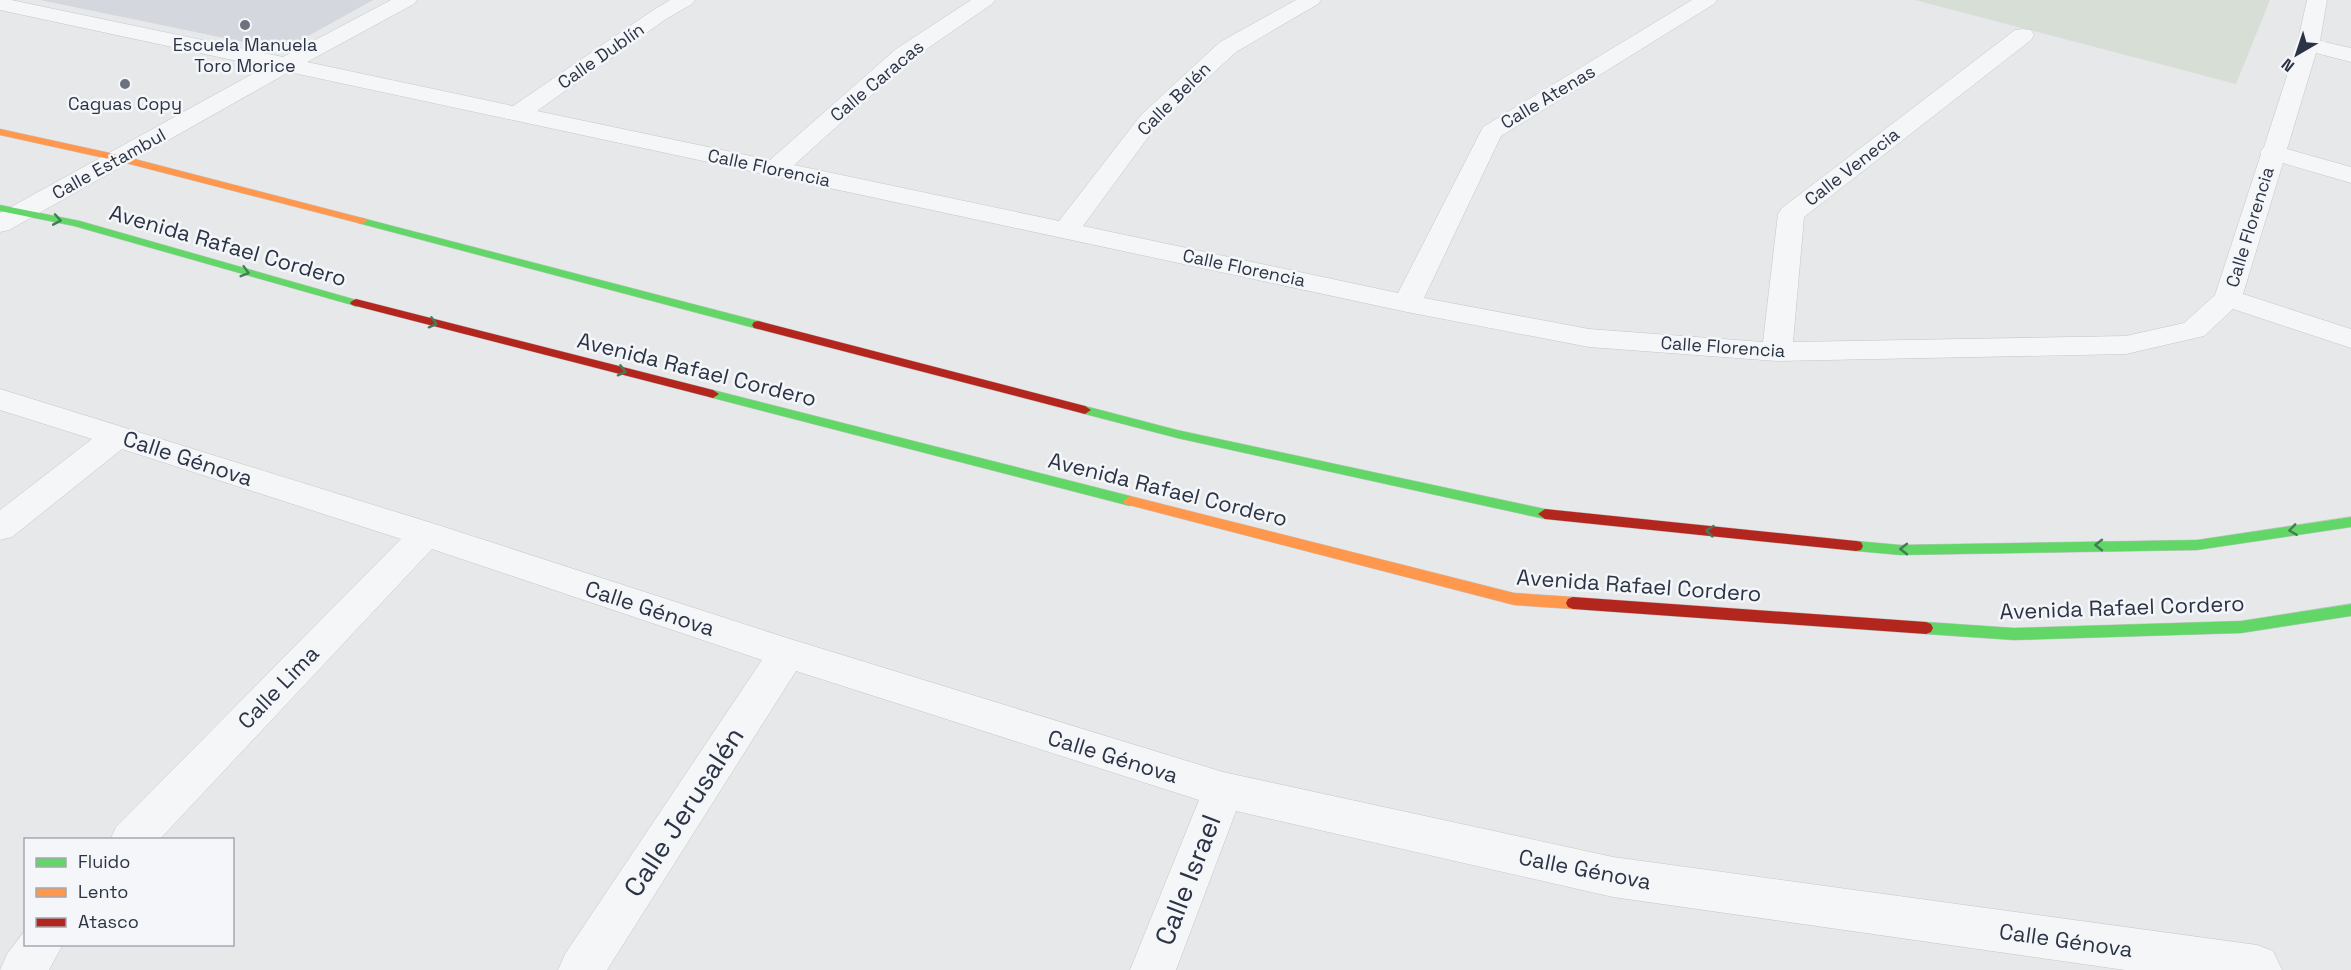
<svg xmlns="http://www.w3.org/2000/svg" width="2351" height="970" font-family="'Space Grotesk',sans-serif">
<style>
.built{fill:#d4d7dd}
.green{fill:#d6ded6}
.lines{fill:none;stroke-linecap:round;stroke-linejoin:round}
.street-casing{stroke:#c4c6c8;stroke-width:1}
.fast-casing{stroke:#c4c6c8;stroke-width:1}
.slow-casing{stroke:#c4c6c8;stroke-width:1}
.jam-casing{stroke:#c4c6c8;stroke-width:1}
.street{fill:#f5f6f7;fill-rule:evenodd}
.fast{fill:#63d668;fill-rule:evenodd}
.slow{fill:#ff974d;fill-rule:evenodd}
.jam{fill:#b3261e;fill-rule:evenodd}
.oneway{stroke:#447d55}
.poi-dot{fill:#6c737f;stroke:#f4f6f9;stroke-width:2}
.labels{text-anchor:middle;stroke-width:5;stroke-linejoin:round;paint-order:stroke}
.far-poi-label{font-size:18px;fill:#2b3445;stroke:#f4f6f9}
.far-street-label{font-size:18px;fill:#2b3445;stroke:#f4f6f9}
.street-label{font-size:22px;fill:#2b3445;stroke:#f4f6f9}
.near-street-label{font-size:27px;fill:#2b3445;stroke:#f4f6f9}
</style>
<rect width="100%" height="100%" fill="#e6e8ea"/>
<path class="built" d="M 40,0 L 373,0 L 283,50 Z"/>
<path class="green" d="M 1915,0 L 2270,0 L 2236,84 Z"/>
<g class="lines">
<g class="street-casing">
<g id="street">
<path d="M 0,0 L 11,0 L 283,57 L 391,0 L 417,0 L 414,4 L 307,62 L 513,106 L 652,11 L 670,0 L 695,0 L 692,4 L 666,19 L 537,111 L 770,160 L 896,49 L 971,0 L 995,0 L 992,4 L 912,59 L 794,165 L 1059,221 L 1141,115 L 1220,42 L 1296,0 L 1321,0 L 1318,4 L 1236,52 L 1157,125 L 1083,226 L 1398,293 L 1483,127 L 1692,0 L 1717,0 L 1714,4 L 1501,136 L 1424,298 L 1589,329 L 1763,342 L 1778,214 L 1782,208 L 2015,30 L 2023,29 L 2031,30 L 2034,35 L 2031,40 L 1804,217 L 1793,342 L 2126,336 L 2184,323 L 2215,295 L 2261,154 L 2260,152 L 2264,147 L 2297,45 L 2307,0 L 2327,0 L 2320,41 L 2351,48 L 2351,62 L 2316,53 L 2287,149 L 2351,167 L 2351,183 L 2283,163 L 2243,294 L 2351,329 L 2351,348 L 2233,309 L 2204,336 L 2126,354 L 1777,361 L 1589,347 L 1407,312 L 289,72 L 9,230 L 0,232 L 0,213 L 265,67 L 0,10 Z"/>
<path d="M 0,389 L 438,525 L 787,638 L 1223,772 L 1613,857 L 2257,945 L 2273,951 L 2282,970 L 2125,970 L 1613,897 L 1236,811 L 1176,970 L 1130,970 L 1199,800 L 796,671 L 607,970 L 558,970 L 565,954 L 762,660 L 432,549 L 159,840 L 110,840 L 116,827 L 401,539 L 122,449 L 12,537 L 0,540 L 0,510 L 92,439 L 0,410 Z"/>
<path d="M 26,929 L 26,944 L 63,944 L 49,970 L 0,970 L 7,954 Z"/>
</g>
</g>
<g class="fast-casing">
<g id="fast">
<path d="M 0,205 L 80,221 L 360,301 L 362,303 L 356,307 L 352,305 L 74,226 L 0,211 Z"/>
<path d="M 362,218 L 762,322 L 764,325 L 758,329 L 358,223 L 357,221 Z"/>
<path d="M 713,390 L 1130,496 L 1137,501 L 1130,506 L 709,397 L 707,394 Z"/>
<path d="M 1085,406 L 1177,430 L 1545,509 L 1552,514 L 1545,519 L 1177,438 L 1081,413 L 1079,410 Z"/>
<path d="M 2351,517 L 2351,527 L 2197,550 L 1900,555 L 1856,551 L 1851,550 L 1849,546 L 1851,542 L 1856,541 L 1900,545 L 2197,540 Z"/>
<path d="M 2351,604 L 2351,616 L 2241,633 L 2014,640 L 1926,634 L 1921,632 L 1919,628 L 1921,624 L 1926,622 L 2014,628 L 2241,621 Z"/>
</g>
</g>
<g class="slow-casing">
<g id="slow">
<path d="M 0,129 L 119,155 L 366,219 L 367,221 L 362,224 L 118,161 L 0,135 Z"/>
<path d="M 1130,496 L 1514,593 L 1573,597 L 1578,599 L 1580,603 L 1578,607 L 1573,609 L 1514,605 L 1125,504 L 1123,501 Z"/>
</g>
</g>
<g class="jam-casing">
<g id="jam">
<path d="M 356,299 L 713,390 L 719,394 L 713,398 L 352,305 L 350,303 L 352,301 Z"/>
<path d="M 758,321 L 1085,406 L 1091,410 L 1085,414 L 754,328 L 752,325 L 754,322 Z"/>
<path d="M 1545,509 L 1856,541 L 1861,542 L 1863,546 L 1861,550 L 1856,551 L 1545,519 L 1538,514 Z"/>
<path d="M 1573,597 L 1926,622 L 1931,624 L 1933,628 L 1931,632 L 1926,634 L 1573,609 L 1568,607 L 1566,603 L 1568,599 Z"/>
</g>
</g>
<use href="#street" class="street"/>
<use href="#fast" class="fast"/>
<use href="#slow" class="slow"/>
<use href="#jam" class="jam"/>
</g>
<defs><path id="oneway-chevron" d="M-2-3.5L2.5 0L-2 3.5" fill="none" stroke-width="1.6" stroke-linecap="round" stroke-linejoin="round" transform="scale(1.5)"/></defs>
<g class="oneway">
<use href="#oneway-chevron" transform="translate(57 220) rotate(10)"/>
<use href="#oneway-chevron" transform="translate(245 272) rotate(16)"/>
<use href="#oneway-chevron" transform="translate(433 323) rotate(14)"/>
<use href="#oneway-chevron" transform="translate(622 371) rotate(14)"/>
<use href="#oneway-chevron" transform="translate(2293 530) rotate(172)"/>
<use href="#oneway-chevron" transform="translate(1710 531) rotate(-174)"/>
<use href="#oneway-chevron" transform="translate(2099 545) rotate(180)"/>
<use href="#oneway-chevron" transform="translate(1904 549) rotate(-180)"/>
</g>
<g class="poi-dot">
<circle cx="245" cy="25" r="6"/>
<circle cx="125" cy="84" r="6"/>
</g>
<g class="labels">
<g class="far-poi-label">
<text x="245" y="51">Escuela Manuela<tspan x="245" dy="21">Toro Morice</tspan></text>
<text x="125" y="110">Caguas Copy</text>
</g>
<g class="far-street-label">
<text transform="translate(601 56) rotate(-35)" y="6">Calle Dublín</text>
<text transform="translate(877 81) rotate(-40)" y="6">Calle Caracas</text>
<text transform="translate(1548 97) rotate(-31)" y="6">Calle Atenas</text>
<text transform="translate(1174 99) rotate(-45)" y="6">Calle Belén</text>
<text transform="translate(109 164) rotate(-29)" y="6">Calle Estambul</text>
<text transform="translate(1852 167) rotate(-38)" y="6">Calle Venecia</text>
<text transform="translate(769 168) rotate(12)" y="6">Calle Florencia</text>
<text transform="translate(2250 227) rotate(-73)" y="6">Calle Florencia</text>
<text transform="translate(1244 268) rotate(12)" y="6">Calle Florencia</text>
<text transform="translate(1723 347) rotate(4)" y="6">Calle Florencia</text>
</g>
<g class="street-label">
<text transform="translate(228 245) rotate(16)" y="8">Avenida Rafael Cordero</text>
<text transform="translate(697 369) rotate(14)" y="8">Avenida Rafael Cordero</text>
<text transform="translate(188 458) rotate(18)" y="8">Calle Génova</text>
<text transform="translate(1168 489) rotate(14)" y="8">Avenida Rafael Cordero</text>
<text transform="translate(1639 585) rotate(4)" y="8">Avenida Rafael Cordero</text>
<text transform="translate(2122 607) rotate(-2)" y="8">Avenida Rafael Cordero</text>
<text transform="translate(650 608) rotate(18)" y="8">Calle Génova</text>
<text transform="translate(278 687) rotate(-46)" y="8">Calle Lima</text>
<text transform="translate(1113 756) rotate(17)" y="8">Calle Génova</text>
<text transform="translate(1585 869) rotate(11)" y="8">Calle Génova</text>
<text transform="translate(2066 940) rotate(8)" y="8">Calle Génova</text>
</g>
<g class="near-street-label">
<text transform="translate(684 812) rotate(-57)" y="9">Calle Jerusalén</text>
<text transform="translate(1188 880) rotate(-69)" y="9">Calle Israel</text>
</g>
</g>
<rect x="24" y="838" width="210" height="108" fill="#f4f6f9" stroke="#a4a8b1" stroke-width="1.5"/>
<rect x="36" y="858" width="30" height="9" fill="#63d668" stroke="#a4a8b1" stroke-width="1.5"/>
<text x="78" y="868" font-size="18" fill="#2b3445">Fluido</text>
<rect x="36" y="888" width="30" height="9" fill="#ff974d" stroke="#a4a8b1" stroke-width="1.5"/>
<text x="78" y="898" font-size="18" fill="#2b3445">Lento</text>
<rect x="36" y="918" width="30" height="9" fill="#b3261e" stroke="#a4a8b1" stroke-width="1.5"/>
<text x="78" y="928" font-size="18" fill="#2b3445">Atasco</text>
<g transform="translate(2297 54) rotate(219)" stroke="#f4f6f9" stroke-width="4.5" paint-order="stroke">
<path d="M0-4.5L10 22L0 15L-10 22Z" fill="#2b3445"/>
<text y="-9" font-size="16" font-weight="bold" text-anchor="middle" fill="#2b3445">N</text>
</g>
</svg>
